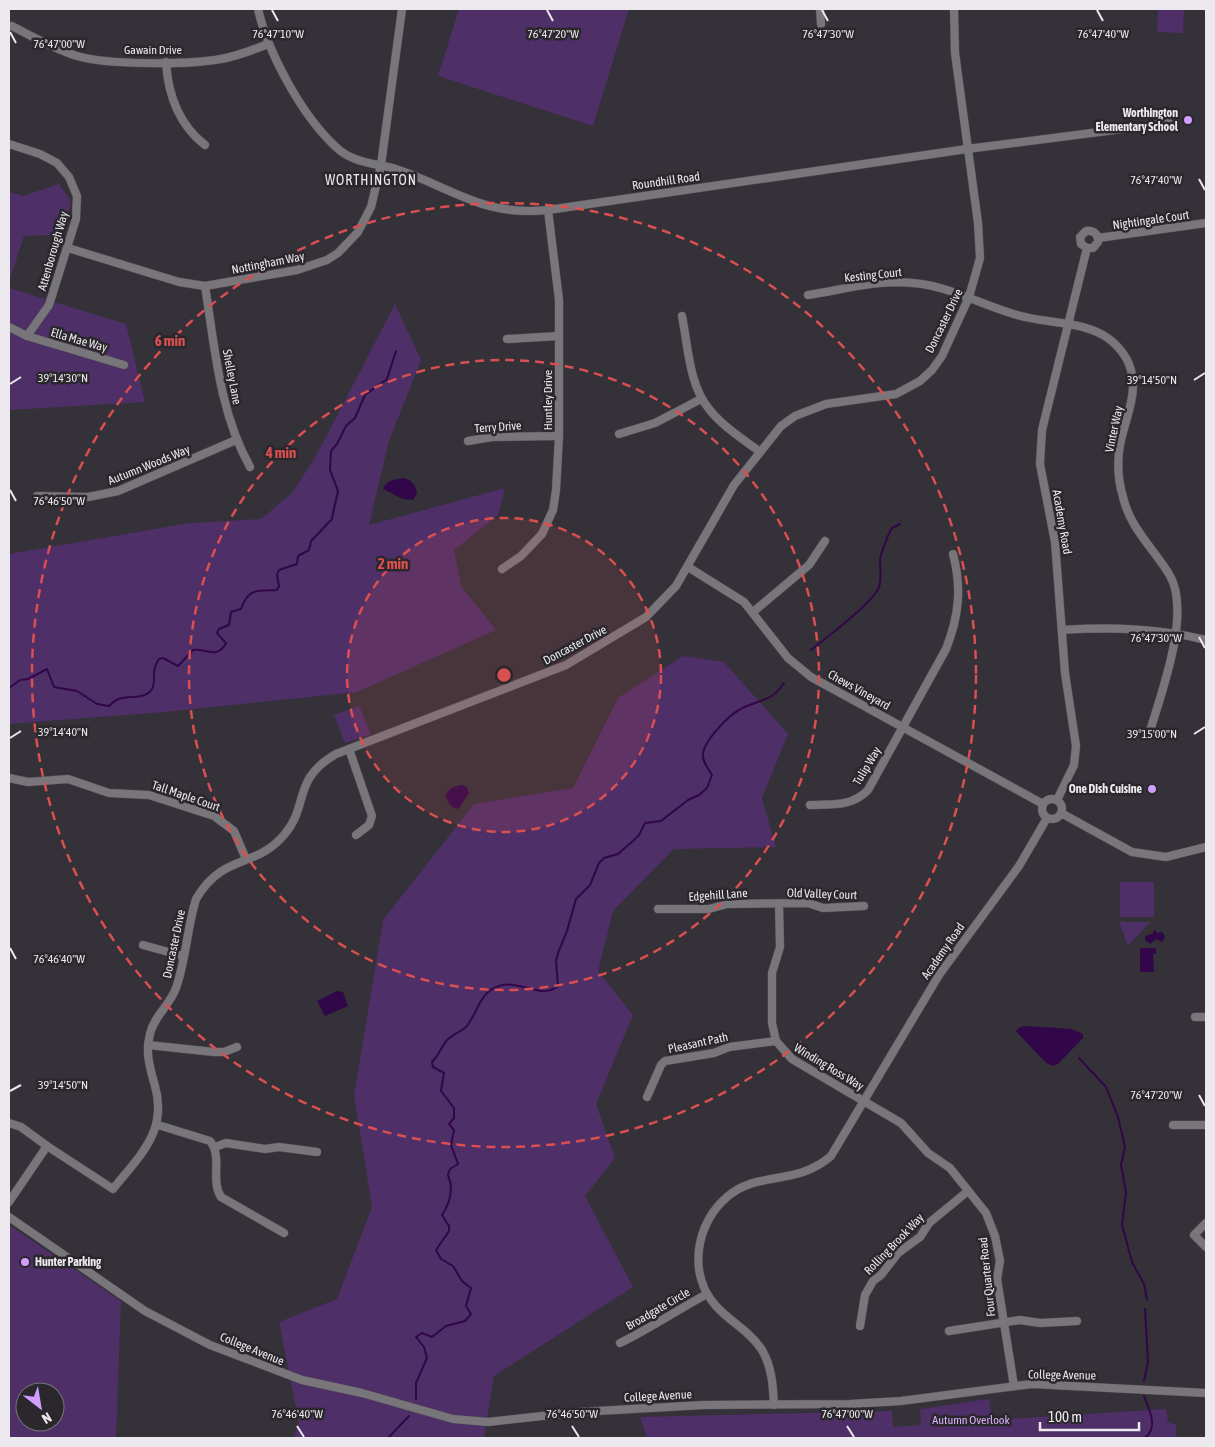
<svg xmlns="http://www.w3.org/2000/svg" width="1215" height="1447" font-family="'Asap Condensed',sans-serif">
<style>
.green{fill:#4f2f68;fill-rule:evenodd}
.water{fill:#31074a}
.lines{fill:none;stroke-linecap:round;stroke-linejoin:round}
.stream{stroke:#31074a;stroke-width:2}
.minor-casing{stroke:#514e55;stroke-width:9}
.minor{stroke:#78767a;stroke-width:8}
.ticks{fill:none;stroke:#ebe9ee;stroke-width:2}
.ring{fill:none;stroke:#da4f50;stroke-width:2.5;stroke-dasharray:9 6}
.poi-dot{fill:#d19dfe;stroke:#2a272d;stroke-width:2}
.labels{text-anchor:middle;stroke-width:5;stroke-linejoin:round;paint-order:stroke}
.street-label{font-size:12px;fill:#ebe9ee;stroke:#2a272d}
.poi-label{font-size:12px;font-weight:bold;fill:#ebe9ee;stroke:#2a272d;text-anchor:end}
.park-label{font-size:12px;fill:#d8affd;stroke:#2a272d}
.neighbourhood-label{font-size:14px;letter-spacing:1px;fill:#ebe9ee;stroke:#2a272d}
.ticks-label{font-size:12px;text-anchor:middle;fill:#ebe9ee;stroke:#2a272d;stroke-width:5;stroke-linejoin:round;paint-order:stroke}
.centre{fill:#da4f50;stroke:#2a272d;stroke-width:2.5}
.ring-label{font-size:15px;text-anchor:middle;font-weight:bold;fill:#da4f50;stroke:#2a272d;stroke-width:5;stroke-linejoin:round;paint-order:stroke}
</style>
<rect width="100%" height="100%" fill="#343138"/>
<g class="green">
<path d="M 459,9 L 629,9 L 593,126 L 438,76 Z"/>
<path d="M 1158,9 L 1184,9 L 1183,33 L 1157,32 Z"/>
<path d="M 59,184 L 71,202 L 64,228 L 52,235 L 24,236 L 9,281 L 9,192 L 23,196 Z"/>
<path d="M 9,288 L 126,324 L 145,402 L 9,410 Z"/>
<path d="M 395,304 L 421,360 L 389,441 L 369,525 L 505,488 L 498,515 L 454,550 L 461,586 L 496,630 L 357,692 L 164,712 L 9,724 L 9,554 L 190,523 L 261,519 L 292,493 L 316,456 Z"/>
<path d="M 683,656 L 724,662 L 788,734 L 762,798 L 776,847 L 674,849 L 613,911 L 598,971 L 633,1015 L 596,1104 L 615,1158 L 585,1196 L 633,1287 L 494,1376 L 484,1438 L 293,1438 L 299,1423 L 279,1322 L 337,1299 L 372,1207 L 354,1095 L 383,920 L 474,804 L 573,788 L 618,698 Z"/>
<path d="M 359,706 L 371,734 L 345,743 L 334,715 Z"/>
<rect x="1120" y="882" width="34" height="35"/>
<path d="M 1119,922 L 1150,922 L 1128,946 Z"/>
<path d="M 9,1225 L 121,1301 L 116,1438 L 9,1438 ZM 25,1392 L 55,1392 L 55,1422 L 25,1422 Z"/>
<path d="M 989,1399 L 992,1420 L 1166,1409 L 1168,1422 L 1176,1425 L 1176,1438 L 647,1438 L 640,1417 L 892,1411 L 893,1427 L 921,1425 L 920,1409 Z"/>
</g>
<g class="water">
<path d="M 404,478 C 412,480 416,485 417,494 L 413,500 L 403,499 L 383,489 C 386,480 396,479 404,478 Z"/>
<path d="M 461,785 L 466,786 L 469,793 L 459,808 L 456,809 L 450,805 L 445,795 L 451,788 Z"/>
<path d="M 1155,929 L 1157,933 L 1162,932 L 1165,937 L 1162,942 L 1156,939 L 1150,944 L 1145,940 L 1145,936 L 1152,934 Z"/>
<path d="M 1140,948 L 1156,948 L 1156,954 L 1153,954 L 1154,972 L 1140,972 Z"/>
<path d="M 337,991 L 343,992 L 348,1006 L 325,1016 L 317,1001 Z"/>
<path d="M 1027,1026 L 1071,1029 L 1083,1034 L 1083,1038 L 1058,1064 L 1053,1066 L 1046,1063 L 1016,1031 L 1020,1027 Z"/>
</g>
<g class="lines">
<g class="stream">
<path d="M 811,650 C 826,638 874,602 879,587 C 882,578 880,570 880,560 C 881,553 888,534 892,528 L 900,524"/>
<path d="M 9,688 L 20,680 L 28,679 L 47,669 L 54,687 L 77,691 L 97,704 L 109,706 C 112,703 115,700 119,699 C 130,695 145,700 152,689 C 157,679 150,672 159,659 L 163,658 L 178,666 L 193,650 C 206,648 217,660 226,643 L 217,633 L 219,629 L 229,625 L 231,612 L 241,609 C 249,587 258,591 277,590 L 279,586 L 277,575 L 279,570 L 297,564 L 298,556 L 309,550 L 311,541 L 332,519 L 333,513 L 338,491 L 330,470 L 331,451 L 337,444 L 346,426 L 355,418 L 365,395 L 387,379 L 396,351"/>
<path d="M 1079,1058 L 1106,1087 L 1118,1117 L 1125,1147 L 1121,1165 L 1126,1192 L 1122,1225 L 1132,1262 L 1144,1284 L 1147,1300"/>
<path d="M 1144,1381 L 1148,1362 L 1145,1309"/>
<path d="M 1144,1396 C 1149,1410 1159,1427 1145,1438"/>
<path d="M 416,1399 L 416,1383 L 427,1358 L 424,1347 L 416,1337 L 422,1333 L 432,1337 L 446,1326 L 465,1321 L 471,1314 L 466,1306 L 471,1288 L 462,1281 L 453,1266 L 441,1259 L 436,1250 L 449,1231 L 449,1226 L 442,1215 C 450,1203 454,1189 448,1175 L 450,1169 L 458,1164 L 451,1145 L 454,1130 L 449,1124 L 454,1118 L 454,1108 L 441,1091 L 444,1073 L 433,1067 L 432,1062 C 440,1054 441,1047 447,1040 C 453,1034 461,1032 466,1027 C 478,1013 479,992 499,986 C 517,979 542,1000 558,986 L 556,961 L 558,953 L 567,931 L 576,899 L 590,885 L 599,863 L 604,858 L 618,854 L 633,841 L 639,835 L 645,823 L 661,821 L 688,800 L 699,795 L 707,788 L 712,775 C 708,768 702,762 703,754 C 704,741 728,716 739,710 C 758,699 771,703 784,683"/>
<path d="M 388,1438 L 409,1416"/>
</g>
<g class="minor-casing">
<g id="minor">
<path d="M 258,9 C 268,53 302,116 336,147 C 352,163 375,163 396,169 C 453,188 483,217 548,210 L 967,149 L 1169,123"/>
<path d="M 820,9 L 821,24"/>
<path d="M 12,26 C 33,37 54,49 77,56 C 108,65 189,65 221,59 C 238,56 253,50 268,44"/>
<path d="M 166,62 C 168,95 178,124 205,145"/>
<path d="M 9,144 L 40,154 L 57,163 L 69,177 L 77,196 L 76,219 L 49,305 L 27,336"/>
<path d="M 1098,238 L 1206,223"/>
<path d="M 68,248 L 179,282 L 205,286 L 297,270 L 327,260 L 338,253 L 358,232 L 371,207 L 381,165 L 402,9"/>
<path d="M 205,286 C 215,348 219,411 250,467"/>
<path d="M 808,295 C 842,290 878,279 913,283 C 950,286 981,305 1017,315 C 1044,323 1076,321 1101,334 C 1113,340 1124,352 1129,364 C 1140,392 1125,418 1120,445 C 1117,462 1118,480 1123,497 C 1130,528 1153,548 1169,574 C 1192,611 1162,691 1150,731"/>
<path d="M 682,316 C 688,346 689,385 709,409 C 722,426 743,439 760,452"/>
<path d="M 9,327 L 27,336 L 124,365"/>
<path d="M 507,339 L 559,336"/>
<path d="M 619,434 L 655,423 L 701,399"/>
<path d="M 468,441 L 492,437 L 559,436"/>
<path d="M 37,496 L 88,497 L 118,491 L 236,440"/>
<path d="M 688,567 L 744,602 L 788,658 L 811,677 L 1043,804"/>
<path d="M 502,569 L 521,556 L 542,534 L 553,510 L 556,490 L 559,436 L 559,300 L 548,210"/>
<path d="M 753,612 L 809,565 L 825,541"/>
<path d="M 1062,630 C 1112,627 1158,628 1206,640"/>
<path d="M 349,749 L 372,816 L 369,825 L 356,835"/>
<path d="M 9,778 L 28,782 L 68,779 L 109,793 L 149,795 L 214,816 L 234,831 L 246,859"/>
<circle cx="1052" cy="809" r="10"/>
<path d="M 1057,800 L 1074,765 L 1076,746 L 1065,673 L 1055,542 L 1040,464 L 1042,430 L 1087,248 L 1093,248 L 1098,242 C 1099,235 1094,230 1086,231 L 1080,237 L 1081,244 L 1087,248"/>
<path d="M 810,805 C 831,804 852,807 868,790 L 946,649 C 959,616 962,588 953,554"/>
<path d="M 1061,813 L 1132,852 L 1166,857 L 1206,847"/>
<path d="M 779,904 L 780,947 L 772,973 L 772,1023 L 776,1041 L 792,1059 L 901,1123 L 928,1153 L 950,1168 L 986,1213 L 995,1236 L 1000,1261 L 997,1279 L 1014,1386"/>
<path d="M 658,909 L 709,909 L 727,904 L 808,903 L 823,908 L 864,906"/>
<path d="M 143,945 L 183,956"/>
<path d="M 1195,1017 L 1206,1017"/>
<path d="M 148,1045 L 214,1052 L 224,1052 L 237,1047"/>
<path d="M 647,1097 L 661,1065 L 665,1061 L 714,1053 L 729,1047 L 776,1041"/>
<path d="M 9,1123 L 21,1127 L 47,1146"/>
<path d="M 158,1125 L 210,1141 C 223,1157 210,1180 221,1197 L 284,1233"/>
<path d="M 1173,1125 L 1206,1125"/>
<path d="M 215,1147 L 226,1143 L 265,1149 L 279,1147 L 317,1152"/>
<path d="M 9,1202 L 47,1146 L 113,1189 C 139,1156 168,1132 155,1086 C 150,1068 145,1053 150,1034 C 154,1016 170,1005 176,988 C 186,960 187,928 196,899 C 223,853 255,869 284,835 C 310,805 291,780 336,754 L 566,665 L 646,617 L 676,586 L 734,485 L 781,426 L 795,416 L 826,404 L 896,394 L 920,381 L 932,370 L 942,356 L 969,297 L 980,258 L 978,223 L 955,53 L 954,9"/>
<path d="M 9,1217 L 145,1311 L 210,1345 L 302,1380 L 362,1393 L 453,1419 L 488,1422 L 579,1412 L 704,1405 L 850,1404 L 901,1401 L 1032,1384 L 1206,1393"/>
<path d="M 1206,1223 L 1194,1235 L 1206,1247"/>
<path d="M 860,1326 L 865,1295 L 873,1281 L 881,1275 L 898,1253 L 920,1237 L 929,1223 L 968,1191"/>
<path d="M 949,1331 L 1020,1320 L 1040,1323 L 1077,1321"/>
<path d="M 620,1343 C 651,1328 677,1310 707,1294"/>
<path d="M 774,1405 C 773,1386 772,1367 762,1350 C 750,1331 730,1322 716,1306 C 687,1274 696,1223 727,1197 C 758,1170 795,1187 831,1156 L 939,975 L 1019,866 L 1047,818"/>
</g>
</g>
<use href="#minor" class="minor"/>
</g>
<path class="ticks" d="M 272,10 L 278,21M 547,10 L 553,21M 822,10 L 828,21M 1097,10 L 1103,21M 10,32 L 16,43M 1199,179 L 1205,190M 1194,380 L 1205,373M 10,384 L 21,377M 10,490 L 16,501M 1199,637 L 1205,648M 1194,734 L 1205,727M 10,738 L 21,731M 10,948 L 16,959M 10,1091 L 21,1085M 1199,1095 L 1205,1106M 297,1426 L 304,1437M 572,1426 L 579,1437M 847,1426 L 854,1437"/>
<circle cx="504" cy="675" r="157" fill="#da4f50" fill-opacity=".12"/>
<g class="ring">
<circle cx="504" cy="675" r="157"/>
<circle cx="504" cy="675" r="315"/>
<circle cx="504" cy="675" r="472"/>
</g>
<g class="poi-dot">
<circle cx="1188" cy="120" r="5"/>
<circle cx="1152" cy="789" r="5"/>
<circle cx="25" cy="1262" r="5"/>
</g>
<g class="labels">
<g class="street-label">
<text x="153" y="54">Gawain Drive</text>
<text transform="translate(666 181) rotate(-8)" y="4">Roundhill Road</text>
<text transform="translate(1151 220) rotate(-8)" y="4">Nightingale Court</text>
<text transform="translate(53 251) rotate(-74)" y="4">Attenborough Way</text>
<text transform="translate(268 263) rotate(-11)" y="4">Nottingham Way</text>
<text transform="translate(873 275) rotate(-6)" y="4">Kesting Court</text>
<text transform="translate(944 321) rotate(-64)" y="4">Doncaster Drive</text>
<text transform="translate(79 340) rotate(16)" y="4">Ella Mae Way</text>
<text transform="translate(232 377) rotate(79)" y="4">Shelley Lane</text>
<text transform="translate(548 400) rotate(-90)" y="4">Huntley Drive</text>
<text transform="translate(498 427) rotate(-4)" y="4">Terry Drive</text>
<text transform="translate(1114 429) rotate(-78)" y="4">Vinter Way</text>
<text transform="translate(149 465) rotate(-22)" y="4">Autumn Woods Way</text>
<text transform="translate(1062 522) rotate(80)" y="4">Academy Road</text>
<text transform="translate(575 645) rotate(-28)" y="4">Doncaster Drive</text>
<text transform="translate(859 690) rotate(29)" y="4">Chews Vineyard</text>
<text transform="translate(867 766) rotate(-59)" y="4">Tulip Way</text>
<text transform="translate(186 796) rotate(19)" y="4">Tall Maple Court</text>
<text transform="translate(822 894) rotate(2)" y="4">Old Valley Court</text>
<text transform="translate(718 895) rotate(-4)" y="4">Edgehill Lane</text>
<text transform="translate(174 944) rotate(-78)" y="4">Doncaster Drive</text>
<text transform="translate(943 951) rotate(-55)" y="4">Academy Road</text>
<text transform="translate(698 1043) rotate(-12)" y="4">Pleasant Path</text>
<text transform="translate(829 1067) rotate(31)" y="4">Winding Ross Way</text>
<text transform="translate(894 1244) rotate(-46)" y="4">Rolling Brook Way</text>
<text transform="translate(987 1277) rotate(-96)" y="4">Four Quarter Road</text>
<text transform="translate(658 1309) rotate(-30)" y="4">Broadgate Circle</text>
<text transform="translate(252 1349) rotate(22)" y="4">College Avenue</text>
<text transform="translate(1062 1375) rotate(1)" y="4">College Avenue</text>
<text transform="translate(658 1396) rotate(-3)" y="4">College Avenue</text>
</g>
<g class="poi-label">
<text x="1178" y="117">Worthington<tspan x="1178" dy="14">Elementary School</tspan></text>
<text x="1142" y="793">One Dish Cuisine</text>
<text x="35" y="1266" text-anchor="start">Hunter Parking</text>
</g>
<g class="park-label">
<text x="971" y="1424">Autumn Overlook</text>
</g>
<g class="neighbourhood-label">
<text x="371" y="185">WORTHINGTON</text>
</g>
</g>
<g class="ticks-label">
<text x="278" y="38">76°47'10"W</text>
<text x="553" y="38">76°47'20"W</text>
<text x="828" y="38">76°47'30"W</text>
<text x="1103" y="38">76°47'40"W</text>
<text x="59" y="48">76°47'00"W</text>
<text x="1156" y="184">76°47'40"W</text>
<text x="63" y="382">39°14'30"N</text>
<text x="1152" y="384">39°14'50"N</text>
<text x="59" y="505">76°46'50"W</text>
<text x="1156" y="642">76°47'30"W</text>
<text x="63" y="736">39°14'40"N</text>
<text x="1152" y="738">39°15'00"N</text>
<text x="59" y="963">76°46'40"W</text>
<text x="63" y="1089">39°14'50"N</text>
<text x="1156" y="1099">76°47'20"W</text>
<text x="297" y="1418">76°46'40"W</text>
<text x="572" y="1418">76°46'50"W</text>
<text x="847" y="1418">76°47'00"W</text>
</g>
<circle cx="504" cy="675" r="8" class="centre"/>
<g class="ring-label">
<text x="170" y="346">6 min</text>
<text x="281" y="458">4 min</text>
<text x="393" y="569">2 min</text>
</g>
<rect width="1215" height="1447" fill="none" stroke="#ebe9ee" stroke-width="20"/>
<g transform="translate(40 1407) rotate(149)"><circle r="24" fill="#2a272d" stroke="#77757a"/>
<path d="M0-4L9 19L0 12L-9 19Z" fill="#d19dfe"/>
<text y="-8" font-size="14" font-weight="bold" text-anchor="middle" fill="#ebe9ee">N</text>
</g>
<path d="M1040 1422v8h99v-8" fill="none" stroke="#ebe9ee" stroke-width="2.5"/>
<text x="1048" y="1422" font-size="15" fill="#ebe9ee" stroke="#2a272d" stroke-width="4" paint-order="stroke">100 m</text>
</svg>
